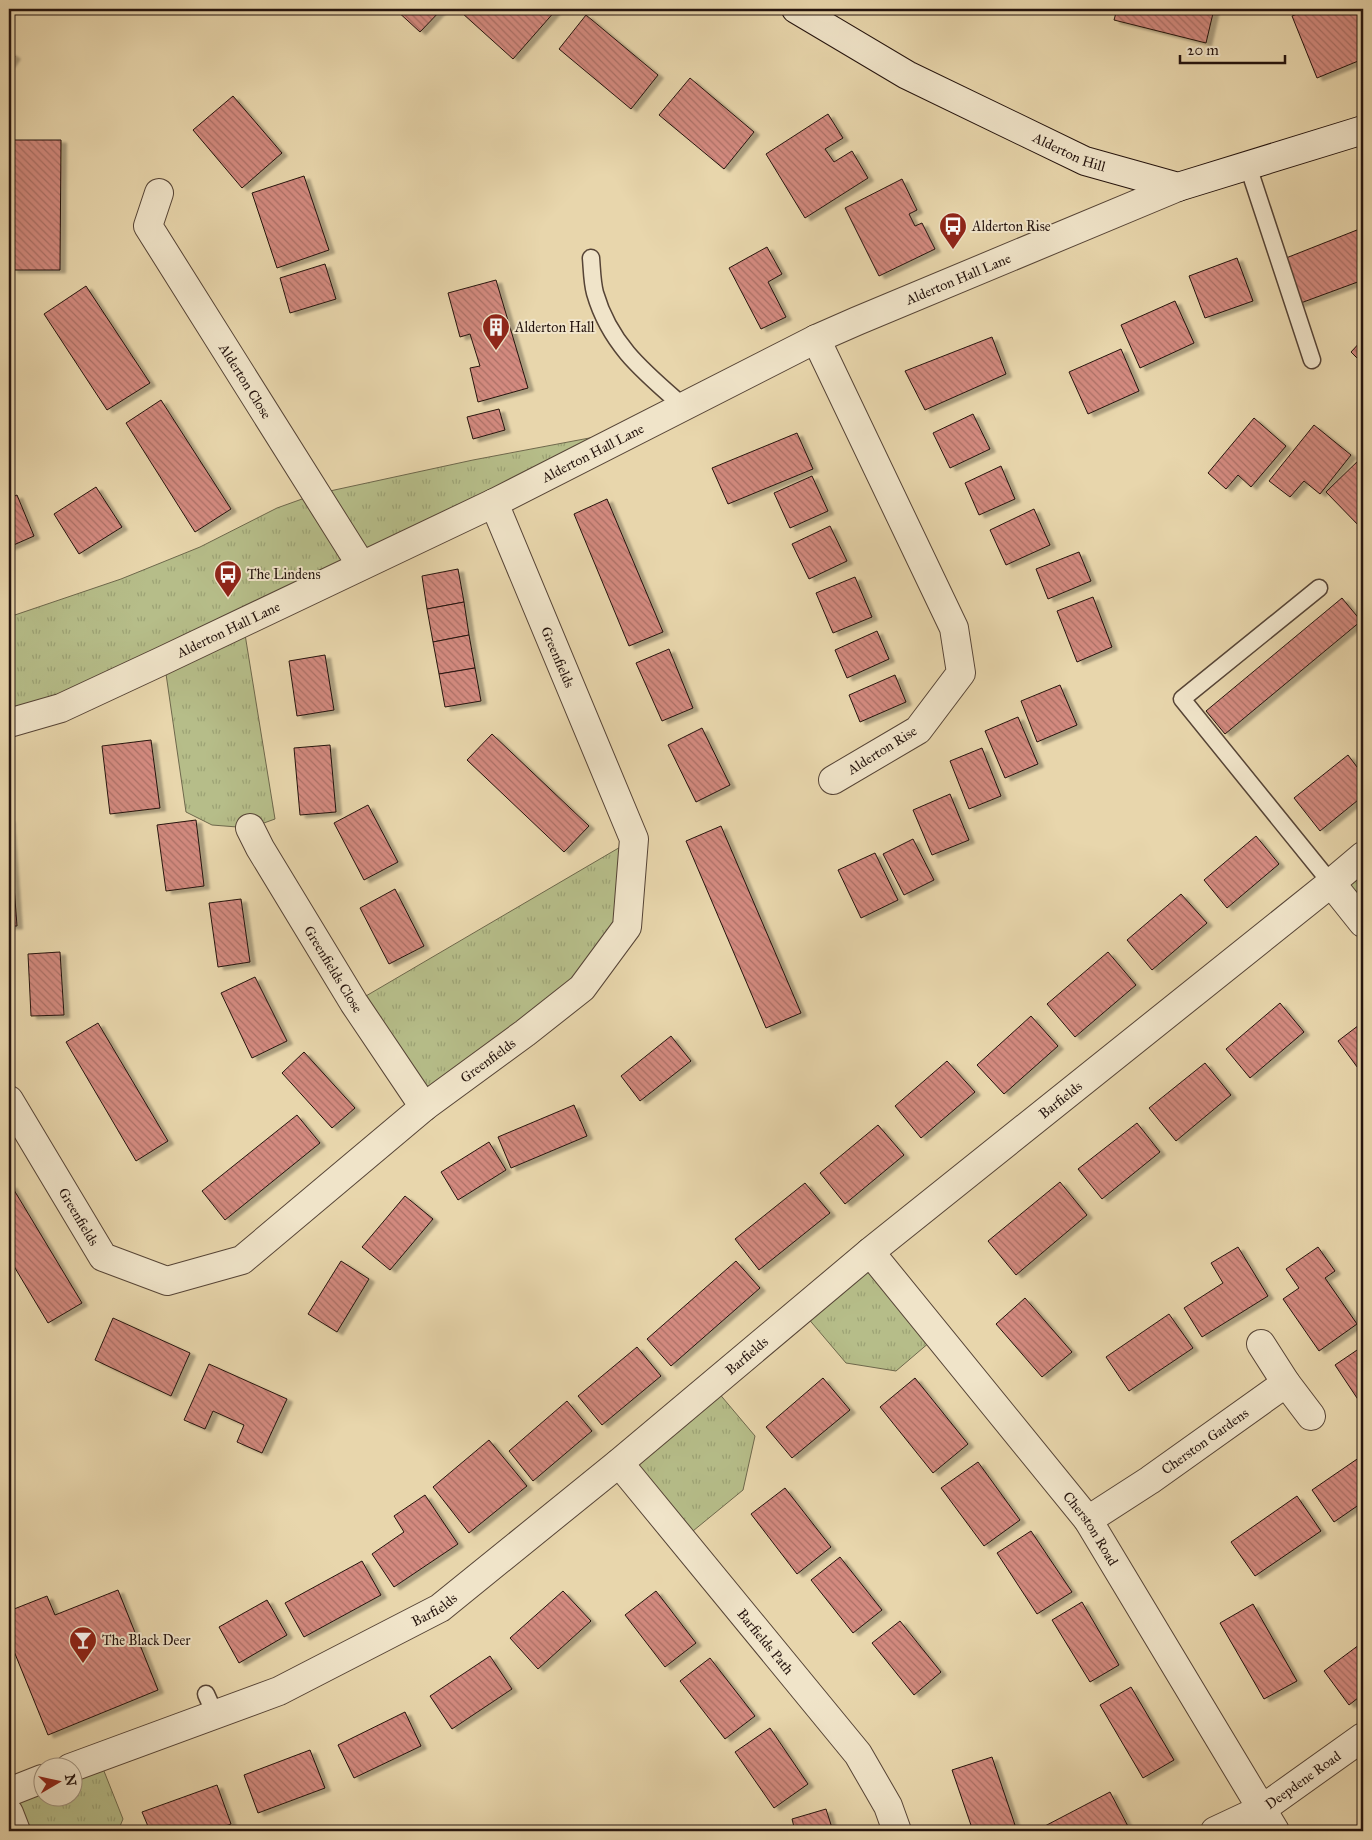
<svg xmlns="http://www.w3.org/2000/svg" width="1372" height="1840" font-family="'IM FELL Great Primer',serif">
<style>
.grass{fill:url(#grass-tufts);stroke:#6e684c}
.building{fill:url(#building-back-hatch);stroke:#25140e;filter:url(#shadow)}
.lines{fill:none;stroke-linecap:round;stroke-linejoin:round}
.lane-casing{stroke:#564436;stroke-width:19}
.street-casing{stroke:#564436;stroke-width:30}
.secondary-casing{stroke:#25140e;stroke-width:30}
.lane{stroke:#f0e4c9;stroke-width:16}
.street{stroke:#f0e4c9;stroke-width:28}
.secondary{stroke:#f0e4c9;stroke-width:28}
.labels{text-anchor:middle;stroke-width:4;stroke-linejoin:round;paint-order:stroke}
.street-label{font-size:14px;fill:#25140e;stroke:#f0e4c9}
.poi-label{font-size:14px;fill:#25140e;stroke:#f0e4c9;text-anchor:start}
</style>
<defs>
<pattern id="grass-tufts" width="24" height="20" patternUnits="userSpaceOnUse" patternTransform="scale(1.25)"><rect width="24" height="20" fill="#b6bd89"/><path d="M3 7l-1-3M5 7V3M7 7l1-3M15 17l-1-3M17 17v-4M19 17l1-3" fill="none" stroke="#9ca275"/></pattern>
<pattern id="building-back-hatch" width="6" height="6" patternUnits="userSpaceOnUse" patternTransform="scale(1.25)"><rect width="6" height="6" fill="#d38a7f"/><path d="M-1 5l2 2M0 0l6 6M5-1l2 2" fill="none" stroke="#ab7066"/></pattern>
<filter id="shadow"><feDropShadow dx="5.5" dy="3" stdDeviation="1" flood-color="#0004"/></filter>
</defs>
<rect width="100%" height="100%" fill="#e8d6ac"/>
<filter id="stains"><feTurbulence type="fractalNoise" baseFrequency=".004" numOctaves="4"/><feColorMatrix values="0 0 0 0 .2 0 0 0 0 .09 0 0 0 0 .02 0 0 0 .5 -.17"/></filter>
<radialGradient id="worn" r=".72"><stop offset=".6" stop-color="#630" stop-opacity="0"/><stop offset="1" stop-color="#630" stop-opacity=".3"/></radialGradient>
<g class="grass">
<path d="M 637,429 L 243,622 L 275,819 L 250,828 L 212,825 L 186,812 L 164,660 L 9,723 L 9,617 L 121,579 L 200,547 L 277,508 L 316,494 L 473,460 Z"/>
<path d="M 634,839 L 627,927 L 582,988 L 424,1107 L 354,1003 Z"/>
<path d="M 1363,856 L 1363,923 L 1331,883 Z"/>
<path d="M 870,1252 L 937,1336 L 896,1371 L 846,1363 L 801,1310 Z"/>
<path d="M 712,1385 L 755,1436 L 743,1490 L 682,1540 L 619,1463 Z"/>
<path d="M 98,1756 L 123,1819 L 118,1831 L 16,1831 L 9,1792 L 42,1779 L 42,1798 L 72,1798 L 72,1768 Z"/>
</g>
<g class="building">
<path d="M 395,9 L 442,9 L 420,32 Z"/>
<path d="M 465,9 L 554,9 L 556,10 L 513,59 L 462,13 Z"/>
<path d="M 1117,9 L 1214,9 L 1206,43 L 1114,20 Z"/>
<path d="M 1310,9 L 1363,9 L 1363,59 L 1317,78 L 1292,16 Z"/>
<path d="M 586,15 L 658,75 L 631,109 L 559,49 Z"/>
<path d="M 9,52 L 15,56 L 9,65 Z"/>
<path d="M 690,78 L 754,132 L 724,169 L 659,115 Z"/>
<path d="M 233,96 L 282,153 L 242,188 L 193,130 Z"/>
<path d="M 828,114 L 843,138 L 825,149 L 834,162 L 852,151 L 868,178 L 805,218 L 766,154 Z"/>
<path d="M 13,140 L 61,140 L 60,270 L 12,270 Z"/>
<path d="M 304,176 L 329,250 L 277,268 L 252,193 Z"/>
<path d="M 902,179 L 917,210 L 909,214 L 915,226 L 922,223 L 935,249 L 879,276 L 845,208 Z"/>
<path d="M 1362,228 L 1363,233 L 1363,280 L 1298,304 L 1281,260 Z"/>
<path d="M 767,247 L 782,274 L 768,282 L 786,317 L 761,329 L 729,268 Z"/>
<path d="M 1237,258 L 1253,301 L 1205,318 L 1189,276 Z"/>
<path d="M 325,264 L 336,299 L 290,313 L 280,278 Z"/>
<path d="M 496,280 L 528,388 L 478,402 L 470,368 L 480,366 L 470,334 L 460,337 L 448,293 Z"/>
<path d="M 86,286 L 150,383 L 107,410 L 44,314 Z"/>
<path d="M 1175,301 L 1194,343 L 1140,368 L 1121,325 Z"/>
<path d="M 992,337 L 1006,374 L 925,410 L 905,371 Z"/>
<path d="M 1363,339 L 1363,364 L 1351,352 Z"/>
<path d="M 1121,349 L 1139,391 L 1088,414 L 1069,372 Z"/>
<path d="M 161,400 L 231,509 L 195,532 L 126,423 Z"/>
<path d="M 499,409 L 505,430 L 473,439 L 467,417 Z"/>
<path d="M 973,414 L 990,449 L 950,468 L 933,433 Z"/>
<path d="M 1254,418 L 1286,446 L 1251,487 L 1238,475 L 1226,489 L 1208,473 Z"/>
<path d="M 1314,425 L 1351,455 L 1320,494 L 1304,481 L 1290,497 L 1269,481 Z"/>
<path d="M 797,433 L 813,469 L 728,504 L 712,468 Z"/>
<path d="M 1363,456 L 1363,530 L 1326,492 Z"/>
<path d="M 1001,466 L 1015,499 L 979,515 L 965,483 Z"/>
<path d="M 812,476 L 828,511 L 790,528 L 774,493 Z"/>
<path d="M 96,487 L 122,527 L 79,554 L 54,514 Z"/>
<path d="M 17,495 L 34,536 L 9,547 L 9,498 Z"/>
<path d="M 607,499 L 663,632 L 629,646 L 574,514 Z"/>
<path d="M 1034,509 L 1050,545 L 1006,565 L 990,530 Z"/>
<path d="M 830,526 L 847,561 L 809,579 L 792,544 Z"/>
<path d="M 1079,552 L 1091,581 L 1048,599 L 1036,569 Z"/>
<path d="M 458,569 L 464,602 L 427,609 L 422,576 Z"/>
<path d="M 855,577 L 872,617 L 833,633 L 816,593 Z"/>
<path d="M 1093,597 L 1112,647 L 1077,662 L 1057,611 Z"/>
<path d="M 1342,598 L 1361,621 L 1225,734 L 1206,711 Z"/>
<path d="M 464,602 L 469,635 L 433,642 L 427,609 Z"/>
<path d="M 877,631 L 889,659 L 847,678 L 835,650 Z"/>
<path d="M 469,635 L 475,668 L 439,674 L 433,642 Z"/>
<path d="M 669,649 L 693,708 L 662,721 L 636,663 Z"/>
<path d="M 325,655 L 334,710 L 297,716 L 289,661 Z"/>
<path d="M 475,668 L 481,701 L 445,707 L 439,674 Z"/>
<path d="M 895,675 L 906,702 L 860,722 L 849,695 Z"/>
<path d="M 1060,685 L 1077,725 L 1037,742 L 1021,701 Z"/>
<path d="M 1018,717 L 1038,764 L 1005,778 L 985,731 Z"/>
<path d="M 702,728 L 730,785 L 696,802 L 668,745 Z"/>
<path d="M 492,734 L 589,826 L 564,852 L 467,760 Z"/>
<path d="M 151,740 L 160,808 L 110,814 L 102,746 Z"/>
<path d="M 330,745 L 336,812 L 300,815 L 294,748 Z"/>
<path d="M 982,748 L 1001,796 L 969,809 L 950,761 Z"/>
<path d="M 1348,755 L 1363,775 L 1363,796 L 1320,831 L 1294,798 Z"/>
<path d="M 950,794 L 969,840 L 932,855 L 913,810 Z"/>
<path d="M 368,805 L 398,862 L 364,880 L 334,823 Z"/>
<path d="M 9,819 L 17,926 L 9,926 Z"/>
<path d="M 196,820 L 204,886 L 166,891 L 157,825 Z"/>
<path d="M 721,826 L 801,1013 L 766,1028 L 686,841 Z"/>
<path d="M 1256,836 L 1279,864 L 1227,908 L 1204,880 Z"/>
<path d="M 913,839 L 934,880 L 904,895 L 883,854 Z"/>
<path d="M 875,853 L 898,900 L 861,918 L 838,870 Z"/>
<path d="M 395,889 L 424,946 L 389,964 L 360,908 Z"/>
<path d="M 1181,894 L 1207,923 L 1152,970 L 1127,940 Z"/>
<path d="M 241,899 L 250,962 L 218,967 L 209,903 Z"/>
<path d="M 60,952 L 64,1015 L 31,1016 L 28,954 Z"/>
<path d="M 1108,952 L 1136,985 L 1075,1037 L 1047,1004 Z"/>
<path d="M 255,977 L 287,1041 L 252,1058 L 221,993 Z"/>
<path d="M 1280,1003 L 1304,1032 L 1250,1078 L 1226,1049 Z"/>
<path d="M 1031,1016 L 1058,1046 L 1004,1094 L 977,1065 Z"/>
<path d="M 1363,1022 L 1363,1075 L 1338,1041 Z"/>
<path d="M 98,1023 L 168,1141 L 136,1161 L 66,1042 Z"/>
<path d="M 671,1036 L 691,1061 L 640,1101 L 621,1076 Z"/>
<path d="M 304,1052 L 355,1108 L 332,1128 L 282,1073 Z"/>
<path d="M 947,1061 L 975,1092 L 921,1138 L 895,1106 Z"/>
<path d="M 1205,1063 L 1231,1095 L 1176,1141 L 1149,1108 Z"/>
<path d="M 574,1105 L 587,1136 L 511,1168 L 498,1137 Z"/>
<path d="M 297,1115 L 320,1143 L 225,1220 L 202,1191 Z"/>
<path d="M 1137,1123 L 1160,1152 L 1102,1199 L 1078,1169 Z"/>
<path d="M 878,1125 L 904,1155 L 845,1204 L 820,1173 Z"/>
<path d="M 489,1142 L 506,1170 L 458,1200 L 441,1172 Z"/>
<path d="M 1060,1182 L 1087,1215 L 1016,1275 L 988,1241 Z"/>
<path d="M 805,1183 L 830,1213 L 759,1270 L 735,1239 Z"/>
<path d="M 11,1185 L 82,1303 L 48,1323 L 9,1258 L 9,1186 Z"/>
<path d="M 405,1196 L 433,1219 L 390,1270 L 362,1247 Z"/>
<path d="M 1238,1247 L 1268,1296 L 1202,1337 L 1184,1308 L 1223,1283 L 1211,1263 Z"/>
<path d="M 1318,1247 L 1335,1271 L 1325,1278 L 1357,1324 L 1319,1351 L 1283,1299 L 1299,1288 L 1286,1269 Z"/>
<path d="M 341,1261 L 369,1279 L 337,1332 L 308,1314 Z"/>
<path d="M 736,1261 L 760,1288 L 671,1366 L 647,1339 Z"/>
<path d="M 1025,1298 L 1072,1352 L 1042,1377 L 996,1324 Z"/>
<path d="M 1169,1314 L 1193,1348 L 1129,1391 L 1106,1357 Z"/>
<path d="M 113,1318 L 190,1353 L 171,1396 L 95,1360 Z"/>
<path d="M 1363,1346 L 1363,1407 L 1335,1365 Z"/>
<path d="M 637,1347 L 661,1376 L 602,1425 L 578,1396 Z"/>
<path d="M 209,1364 L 287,1399 L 262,1453 L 237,1442 L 244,1425 L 213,1411 L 205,1429 L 184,1420 Z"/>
<path d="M 823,1378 L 850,1410 L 792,1458 L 766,1427 Z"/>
<path d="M 915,1378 L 968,1444 L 933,1473 L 880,1407 Z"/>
<path d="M 567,1401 L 592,1431 L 533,1481 L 509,1451 Z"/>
<path d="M 489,1440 L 527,1486 L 469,1533 L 433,1487 Z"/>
<path d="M 1363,1455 L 1363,1502 L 1334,1522 L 1312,1490 Z"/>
<path d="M 978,1462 L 1020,1520 L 984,1546 L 941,1488 Z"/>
<path d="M 785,1488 L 831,1547 L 797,1574 L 751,1514 Z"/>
<path d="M 425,1495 L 458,1544 L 394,1587 L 372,1554 L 404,1532 L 394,1516 Z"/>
<path d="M 1297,1496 L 1321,1531 L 1255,1576 L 1231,1542 Z"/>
<path d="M 1031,1531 L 1072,1592 L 1037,1614 L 997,1553 Z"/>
<path d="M 840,1557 L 882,1610 L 853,1633 L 811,1580 Z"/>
<path d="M 362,1561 L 381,1595 L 304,1637 L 285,1603 Z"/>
<path d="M 118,1590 L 158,1690 L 48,1735 L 9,1639 L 9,1611 L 47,1596 L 55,1615 Z"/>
<path d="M 563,1591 L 591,1621 L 538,1669 L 510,1638 Z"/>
<path d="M 656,1591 L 696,1643 L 665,1667 L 625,1615 Z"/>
<path d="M 267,1600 L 287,1635 L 239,1663 L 219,1627 Z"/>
<path d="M 1082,1602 L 1119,1665 L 1090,1682 L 1052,1620 Z"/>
<path d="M 1253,1604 L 1297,1681 L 1264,1699 L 1220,1623 Z"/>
<path d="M 900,1621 L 941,1672 L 914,1695 L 872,1643 Z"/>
<path d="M 1363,1642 L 1363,1694 L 1349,1705 L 1324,1671 Z"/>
<path d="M 490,1656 L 512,1689 L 452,1729 L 430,1696 Z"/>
<path d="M 710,1658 L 755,1716 L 725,1739 L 680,1681 Z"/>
<path d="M 1131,1687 L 1174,1760 L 1143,1778 L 1100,1705 Z"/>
<path d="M 405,1712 L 421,1746 L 354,1778 L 338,1745 Z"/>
<path d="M 770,1728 L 808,1784 L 774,1808 L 735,1752 Z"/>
<path d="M 310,1750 L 325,1788 L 258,1813 L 244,1775 Z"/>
<path d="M 992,1757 L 1017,1831 L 973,1831 L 952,1770 Z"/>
<path d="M 217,1785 L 231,1824 L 211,1831 L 150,1831 L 142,1812 Z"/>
<path d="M 1110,1792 L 1130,1830 L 1128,1831 L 1045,1831 L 1043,1827 Z"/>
<path d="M 826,1809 L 833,1831 L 795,1831 L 792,1819 Z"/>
</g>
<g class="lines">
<g class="lane-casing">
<g id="lane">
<path d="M 1248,166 L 1312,360"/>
<path d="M 591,258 C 592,269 592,282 595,293 C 610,345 644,372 683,406"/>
<path d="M 1319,588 L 1182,699 L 1331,883"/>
<path d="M 206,1694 L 215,1714"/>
</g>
</g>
<g class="street-casing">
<g id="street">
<path id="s1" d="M 159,193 L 148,226 L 361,565"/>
<path d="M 816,339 L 954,628 L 961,673 L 918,730 L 833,780"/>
<path id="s2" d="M 9,723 L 61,708 L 164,660 L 494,503 L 816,339 L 857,321 L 1178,187"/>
<path id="s3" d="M 250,828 L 260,848 L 354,1003 L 424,1107"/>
<path d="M 1331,883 L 1363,856"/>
<path id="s4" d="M 9,1100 L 103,1257 L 167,1281 L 242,1260 L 424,1107 L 525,1033 L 582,988 L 627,927 L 634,839 L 494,503"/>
<path id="s5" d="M 870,1252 L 1088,1520 L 1275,1831"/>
<path d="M 1261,1344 L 1286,1383"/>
<path id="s6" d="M 619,1463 L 858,1754 L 888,1806 L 897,1831"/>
<path id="s7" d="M 1088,1520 L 1150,1480 L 1286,1383 L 1311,1416"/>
<path id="s8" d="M 70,1768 L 279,1691 L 440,1608 L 619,1463 L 870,1252 L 1331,883 L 1363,923"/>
<path d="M 9,1792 L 42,1779"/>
<path d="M 9,1813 L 16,1831"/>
<path id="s9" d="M 1215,1831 L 1262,1809 L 1363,1737"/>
</g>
</g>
<g class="secondary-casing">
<g id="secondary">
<path id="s10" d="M 796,9 L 907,75 L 1085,161 L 1178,187 L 1363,130"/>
</g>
</g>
<use href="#lane" class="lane"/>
<use href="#street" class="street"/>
<use href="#secondary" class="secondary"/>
</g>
<defs>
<g id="bus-pin" transform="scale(1.4375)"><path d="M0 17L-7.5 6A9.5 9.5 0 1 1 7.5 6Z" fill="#8f2418" stroke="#f0e4c9"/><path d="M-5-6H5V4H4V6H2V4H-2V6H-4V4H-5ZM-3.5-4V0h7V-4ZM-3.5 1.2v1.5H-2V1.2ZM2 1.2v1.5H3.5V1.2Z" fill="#fff"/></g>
<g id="building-pin" transform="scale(1.4375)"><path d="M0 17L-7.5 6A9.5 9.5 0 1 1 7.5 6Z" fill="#8f2418" stroke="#f0e4c9"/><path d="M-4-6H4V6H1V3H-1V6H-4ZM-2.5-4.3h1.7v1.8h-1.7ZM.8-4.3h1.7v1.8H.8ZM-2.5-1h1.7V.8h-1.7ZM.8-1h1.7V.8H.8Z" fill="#fff"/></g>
<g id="bar-pin" transform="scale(1.4375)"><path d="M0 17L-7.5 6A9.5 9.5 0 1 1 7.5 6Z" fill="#8f2418" stroke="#f0e4c9"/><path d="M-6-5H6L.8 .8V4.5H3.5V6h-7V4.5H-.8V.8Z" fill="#fff"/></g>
</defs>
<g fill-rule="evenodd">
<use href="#bus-pin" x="953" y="226"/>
<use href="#building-pin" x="496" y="327"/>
<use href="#bus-pin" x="228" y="574"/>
<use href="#bar-pin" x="83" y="1640"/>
</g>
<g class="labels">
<g class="street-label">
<text dy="5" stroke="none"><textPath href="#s10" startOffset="309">Alderton Hill</textPath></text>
<text dy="5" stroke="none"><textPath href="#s2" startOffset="1049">Alderton Hall Lane</textPath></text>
<text dy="5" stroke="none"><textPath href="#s1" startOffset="218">Alderton Close</textPath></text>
<text dy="5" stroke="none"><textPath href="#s2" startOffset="644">Alderton Hall Lane</textPath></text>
<text dy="5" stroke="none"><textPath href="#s2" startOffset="239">Alderton Hall Lane</textPath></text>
<text transform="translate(558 657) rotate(67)" y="5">Greenfields</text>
<text transform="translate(882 750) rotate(-32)" y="5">Alderton Rise</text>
<text dy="5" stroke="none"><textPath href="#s3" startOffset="164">Greenfields Close</textPath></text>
<text dy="5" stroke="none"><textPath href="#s4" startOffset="646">Greenfields</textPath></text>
<text dy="5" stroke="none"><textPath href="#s8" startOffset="1206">Barfields</textPath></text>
<text dy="5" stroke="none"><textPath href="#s4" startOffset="136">Greenfields</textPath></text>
<text dy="5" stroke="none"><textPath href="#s8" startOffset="801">Barfields</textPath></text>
<text dy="5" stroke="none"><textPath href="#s7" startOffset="141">Cherston Gardens</textPath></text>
<text dy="5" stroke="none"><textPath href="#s5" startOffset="354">Cherston Road</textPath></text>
<text dy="5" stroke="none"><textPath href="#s8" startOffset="398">Barfields</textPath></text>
<text dy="5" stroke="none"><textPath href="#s6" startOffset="231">Barfields Path</textPath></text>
<text dy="5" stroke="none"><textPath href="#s9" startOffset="102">Deepdene Road</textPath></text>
</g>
<g class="poi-label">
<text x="972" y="231">Alderton Rise</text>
<text x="515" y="332">Alderton Hall</text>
<text x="247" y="579">The Lindens</text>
<text x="102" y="1645">The Black Deer</text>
</g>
</g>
<rect width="1372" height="1840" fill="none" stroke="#e8d6ac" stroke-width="30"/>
<rect x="10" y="10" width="1352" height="1820" fill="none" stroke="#25140e" stroke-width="2.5"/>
<rect x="15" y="15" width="1342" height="1810" fill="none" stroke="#25140e"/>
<g transform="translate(58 1782) rotate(81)"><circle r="24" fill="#f0e4c9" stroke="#9f917e"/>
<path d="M0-4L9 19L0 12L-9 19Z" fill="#8f2418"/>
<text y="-8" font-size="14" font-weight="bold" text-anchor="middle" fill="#25140e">N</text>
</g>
<path d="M1180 55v8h105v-8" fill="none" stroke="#25140e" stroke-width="2.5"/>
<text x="1187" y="55" font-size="15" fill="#25140e" stroke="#f0e4c9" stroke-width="4" paint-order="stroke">20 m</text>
<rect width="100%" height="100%" filter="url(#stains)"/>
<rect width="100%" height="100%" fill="url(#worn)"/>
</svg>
